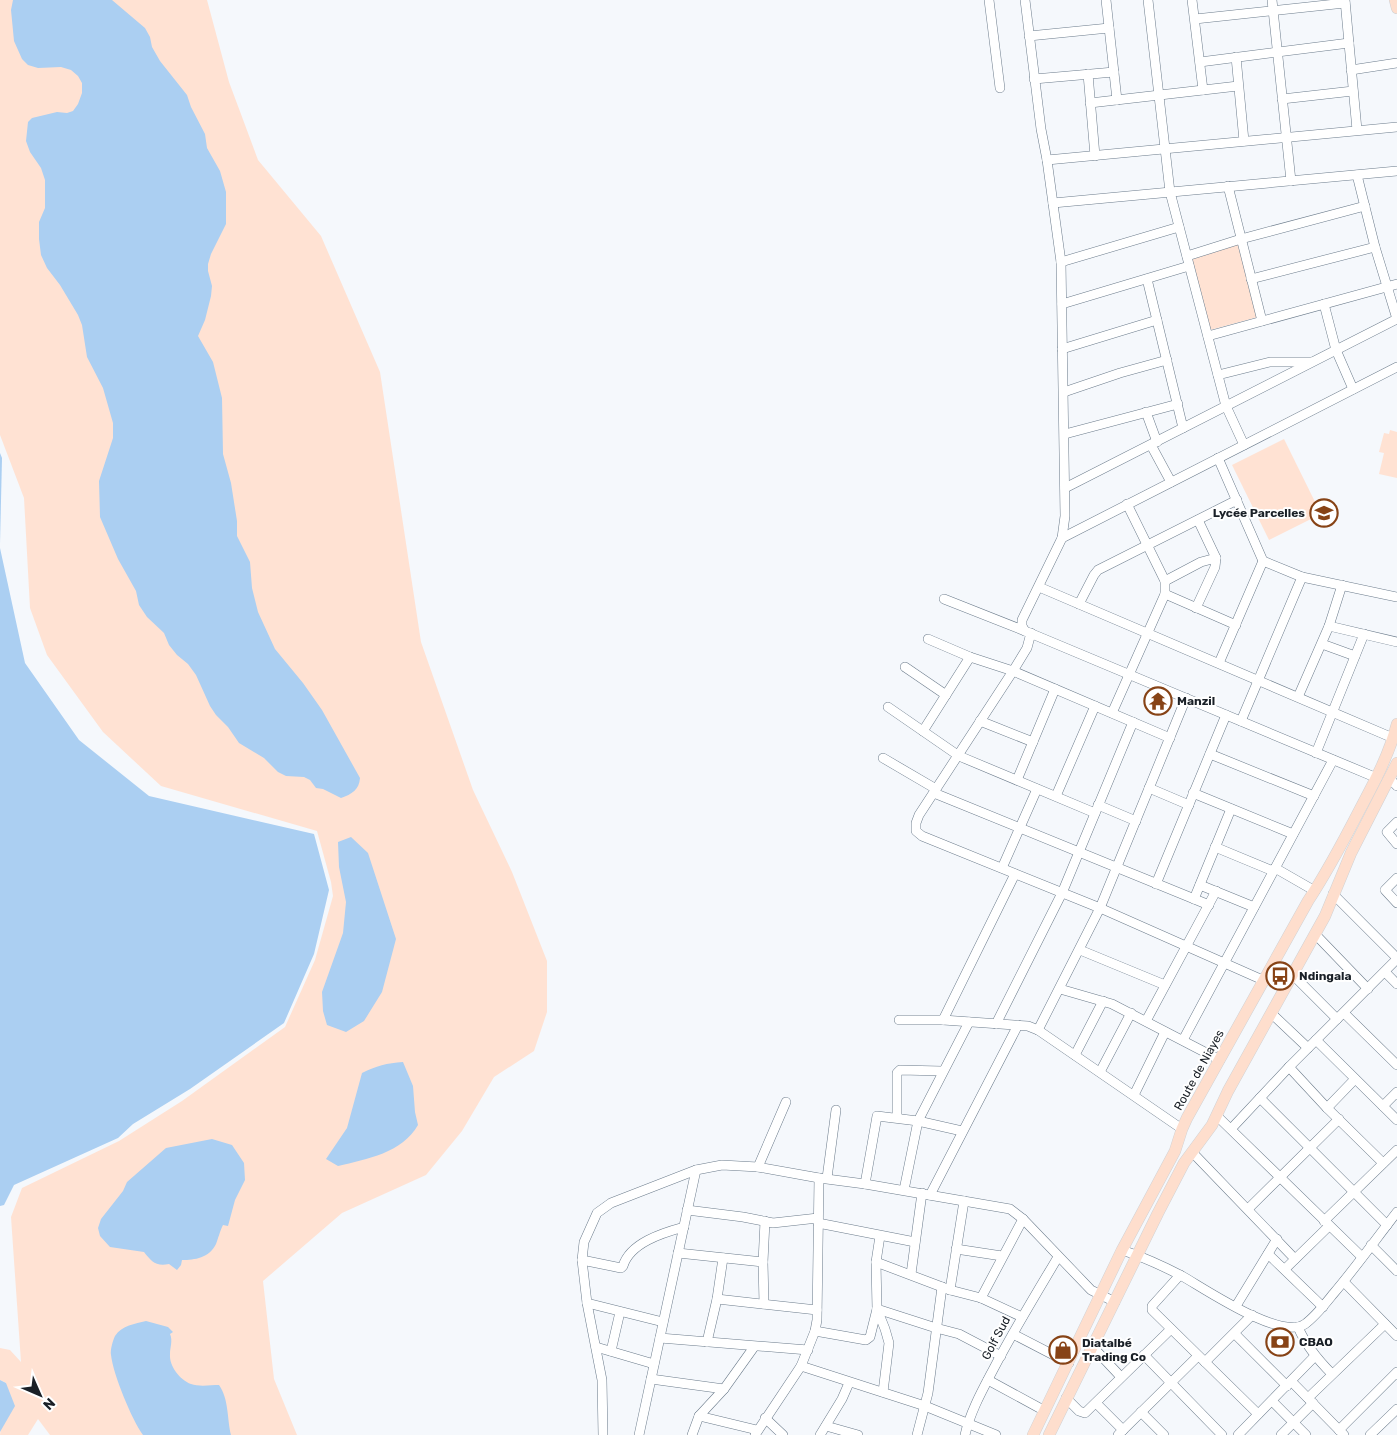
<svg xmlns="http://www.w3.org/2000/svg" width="1397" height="1435" font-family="Rubik,sans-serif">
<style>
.green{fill:#ffe2d3}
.water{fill:#abcff2}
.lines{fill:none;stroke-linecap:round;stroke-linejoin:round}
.minor-casing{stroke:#6c7c8c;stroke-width:10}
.major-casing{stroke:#d1d2d4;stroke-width:12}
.minor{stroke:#fff;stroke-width:9}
.major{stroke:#fedecd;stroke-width:11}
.labels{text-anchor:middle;stroke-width:4;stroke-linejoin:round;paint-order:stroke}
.poi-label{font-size:12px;font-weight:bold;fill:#1a2027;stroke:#fff;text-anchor:start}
.street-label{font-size:12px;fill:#1a2027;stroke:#fff}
</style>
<rect width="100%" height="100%" fill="#f5f8fc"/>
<g class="green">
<path d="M 0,0 L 207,0 L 229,82 L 258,160 L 321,236 L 380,372 L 421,642 L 473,790 L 512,872 L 547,961 L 547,1012 L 534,1051 L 494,1077 L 462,1131 L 426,1175 L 342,1213 L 263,1281 L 274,1379 L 297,1435 L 50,1435 L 38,1419 L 28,1435 L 0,1435 L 6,1383 L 0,1380 L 0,1348 L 10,1350 L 21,1362 L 11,1217 L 22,1188 L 119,1141 L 182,1101 L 285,1027 L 315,960 L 333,896 L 331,882 L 317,831 L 161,786 L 103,732 L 47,655 L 30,608 L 24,498 L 0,435 Z"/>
<path d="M 1239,244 L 1258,317 L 1210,330 L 1190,258 Z"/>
<path d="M 1390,430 L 1397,432 L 1397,478 L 1379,474 L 1384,453 L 1379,452 L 1384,433 L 1389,434 Z"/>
<path d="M 1284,439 L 1321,514 L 1269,540 L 1232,465 Z"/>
</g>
<g class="water">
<path d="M 13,0 L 112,0 L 145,28 L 150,37 L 152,47 L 160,61 L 187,95 L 191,107 L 205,134 L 207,148 L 220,171 L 226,192 L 226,224 L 211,254 L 208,264 L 208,271 L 212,286 L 211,296 L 205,320 L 198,336 L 213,362 L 222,398 L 223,454 L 231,483 L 237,521 L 237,536 L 250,562 L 252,588 L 258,612 L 275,649 L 303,683 L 322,710 L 360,778 C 359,790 352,794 341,798 L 323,789 L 316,788 L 310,780 L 304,777 L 286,776 L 278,772 L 264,758 L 239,743 L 228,727 L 216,715 L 210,706 L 196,675 L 188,664 L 177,655 L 169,645 L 164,633 L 147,617 L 139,605 L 136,591 L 118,559 L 100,517 L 99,481 L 113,438 L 113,423 L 103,388 L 87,357 L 82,325 L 78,315 L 60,285 L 47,268 L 41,255 L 39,239 L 39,222 L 45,208 L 45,180 L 41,168 L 30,152 L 26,141 L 28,122 L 32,118 L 57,112 L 67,113 L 73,111 L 78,104 L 82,93 L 82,83 L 78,76 L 71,70 L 61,67 L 38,68 L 28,65 L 22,59 L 14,41 L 11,10 Z"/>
<path d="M 0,453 L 2,458 L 0,544 Z"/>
<path d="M 0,548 L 25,663 L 79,740 L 149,796 L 314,834 L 329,890 L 314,954 L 284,1023 L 190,1089 L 133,1124 L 118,1138 L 14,1185 L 4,1205 L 0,1206 Z"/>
<path d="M 351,837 L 368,853 L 396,939 L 382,992 L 364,1021 L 346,1032 L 327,1025 L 323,1011 L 322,992 L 343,933 L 346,902 L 339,867 L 338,842 Z"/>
<path d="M 403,1062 L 413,1086 L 415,1112 L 418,1125 C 402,1153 367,1159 338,1166 L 326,1159 L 347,1128 L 362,1073 C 376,1066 387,1063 403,1062 Z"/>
<path d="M 212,1139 L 232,1145 L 244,1163 L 245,1180 L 235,1200 L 228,1226 L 223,1225 C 220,1231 218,1239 216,1244 C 209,1258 195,1260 182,1260 L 181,1265 L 177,1270 L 169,1264 C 156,1267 151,1261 144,1252 L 110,1247 L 100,1236 L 98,1228 L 101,1219 L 123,1191 L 127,1182 L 166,1148 Z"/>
<path d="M 146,1321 L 168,1327 L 173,1332 L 170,1334 C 173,1341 170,1347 170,1354 C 169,1366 180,1380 191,1384 C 199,1387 211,1385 219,1385 C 229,1399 227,1419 231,1435 L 143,1435 C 132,1420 113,1374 111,1355 C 110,1350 113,1340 115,1336 C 122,1325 135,1324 146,1321 Z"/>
<path d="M 0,1380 L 6,1383 L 15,1406 L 0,1432 Z"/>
</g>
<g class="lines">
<g class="minor-casing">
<g id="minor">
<path d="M 989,0 L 1000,88"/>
<path d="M 1025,0 L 1041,129 L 1047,160 L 1061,262 L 1065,516 L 1062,538 L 1022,620 L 1022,626 L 1025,631 L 1377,778"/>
<path d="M 1106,0 L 1117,100"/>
<path d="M 1148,0 L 1170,192 L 1226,406 L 1244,445"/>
<path d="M 1192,0 L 1203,90"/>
<path d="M 1272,0 L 1291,181"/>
<path d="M 1345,0 L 1357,130"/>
<path d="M 1195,19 L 1345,3"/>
<path d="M 1029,36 L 1109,28"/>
<path d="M 1236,57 L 1244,141"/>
<path d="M 1200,62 L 1349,43"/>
<path d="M 1351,70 L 1397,63"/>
<path d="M 1088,74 L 1095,156"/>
<path d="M 1034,79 L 1114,72"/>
<path d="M 1282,99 L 1353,91"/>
<path d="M 1090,103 L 1238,86"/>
<path d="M 1047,160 L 1397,127"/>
<path d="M 1357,175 L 1375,247 L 1397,319"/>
<path d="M 1228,186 L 1262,321"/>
<path d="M 1053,203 L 1397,171"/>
<path d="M 1187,256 L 1241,239 L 1365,206"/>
<path d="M 1061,262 L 1179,227"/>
<path d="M 1147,279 L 1183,428"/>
<path d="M 1251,279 L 1375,247"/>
<path d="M 1062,304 L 1189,266"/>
<path d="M 1324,304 L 1336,350 L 1353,389"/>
<path d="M 1208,336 L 1397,284"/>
<path d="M 1062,349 L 1157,320"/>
<path d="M 1218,375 L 1270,362 L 1311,362"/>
<path d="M 1064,392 L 1120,373 L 1167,360"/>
<path d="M 1146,412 L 1157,442"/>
<path d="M 1065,434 L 1178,404"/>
<path d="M 1151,445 L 1171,482"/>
<path d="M 1218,458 L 1263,561 L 1302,577 L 1397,597"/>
<path d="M 1065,488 L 1397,319"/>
<path d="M 1062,538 L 1397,367"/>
<path d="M 1165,581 L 1201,562 L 1216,558"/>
<path d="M 1039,587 L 1393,738"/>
<path d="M 1165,594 L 1236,625"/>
<path d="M 944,599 L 1025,631"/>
<path d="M 1079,604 L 1094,575 L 1098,570 L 1237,500"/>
<path d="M 1196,608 L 1215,567 L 1216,558 L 1198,520"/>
<path d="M 1329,626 L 1397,642"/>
<path d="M 1031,633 L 1027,648 L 1013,671 L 919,815 L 916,823 L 916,831 L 922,836 L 1100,908 L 1265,981"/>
<path d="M 928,639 L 970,657 L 1013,671 L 1170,738"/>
<path d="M 1322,644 L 1355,656"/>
<path d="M 1219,663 L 1263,561"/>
<path d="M 905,667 L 946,695"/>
<path d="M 1298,697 L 1329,626 L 1342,585"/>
<path d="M 888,707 L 959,756 L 1095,813"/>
<path d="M 1112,713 L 1165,594 L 1165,581 L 1127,504"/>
<path d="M 980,721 L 1033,742"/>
<path d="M 1241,721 L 1302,577"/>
<path d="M 923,731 L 970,657"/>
<path d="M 1316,753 L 1364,634"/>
<path d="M 1210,754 L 1314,796"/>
<path d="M 883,758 L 936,789"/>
<path d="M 1389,778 L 1397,786"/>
<path d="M 1017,780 L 1055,689"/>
<path d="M 1149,788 L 1189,805"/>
<path d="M 934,793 L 1209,905"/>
<path d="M 1193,793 L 1293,834"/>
<path d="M 1056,796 L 1095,706"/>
<path d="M 1098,805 L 1136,821"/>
<path d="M 1397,822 L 1387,832 L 1397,844"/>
<path d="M 1215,847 L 1273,871"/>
<path d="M 1002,868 L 1037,789"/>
<path d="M 1275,868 L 1315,891"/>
<path d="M 1397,878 L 1385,890 L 1397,903"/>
<path d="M 1156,884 L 1226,715"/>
<path d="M 1200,885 L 1254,907"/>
<path d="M 1333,894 L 1397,958"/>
<path d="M 1194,899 L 1231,809"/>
<path d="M 1315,934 L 1368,989"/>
<path d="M 1080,950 L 1165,985"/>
<path d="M 1385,972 L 1397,984"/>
<path d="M 1292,974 L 1337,1019"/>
<path d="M 1060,989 L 1112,1004 L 1220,1060"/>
<path d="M 1271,1013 L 1308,1048"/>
<path d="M 1344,1013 L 1397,1065"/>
<path d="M 899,1020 L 943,1020 L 1028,1026 L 1038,1030 L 1182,1129"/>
<path d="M 943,1020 L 1015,874"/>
<path d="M 1146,1021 L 1216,891"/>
<path d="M 996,1024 L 1062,893 L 1133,722"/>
<path d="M 1038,1030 L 1100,908 L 1186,698"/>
<path d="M 1183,1040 L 1333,760"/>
<path d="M 1316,1040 L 1397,1120"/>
<path d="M 1075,1055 L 1103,1001"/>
<path d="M 1289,1067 L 1327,1108 L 1383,1163"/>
<path d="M 1100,1072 L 1131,1013"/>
<path d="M 1134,1095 L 1165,1032"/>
<path d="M 1260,1098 L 1387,1225"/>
<path d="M 1383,1106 L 1397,1092"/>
<path d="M 1327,1108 L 1355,1079"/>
<path d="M 1217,1116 L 1362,1257"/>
<path d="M 897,1117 L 897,1073 L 900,1070 L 942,1071"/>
<path d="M 1231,1129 L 1289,1067 L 1397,959"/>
<path d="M 1192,1152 L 1295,1259"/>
<path d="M 758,1167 L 786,1102"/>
<path d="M 827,1178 L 836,1110"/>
<path d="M 865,1184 L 877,1116 L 918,1121 L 962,1131"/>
<path d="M 904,1190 L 918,1121 L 969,1022"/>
<path d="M 930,1195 L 1018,1025"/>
<path d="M 1248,1209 L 1339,1119"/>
<path d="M 687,1210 L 743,1217 L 773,1223 L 818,1218"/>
<path d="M 1324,1221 L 1397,1150"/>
<path d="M 818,1223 L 915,1242"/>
<path d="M 1371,1245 L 1397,1271"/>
<path d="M 956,1249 L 1002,1256"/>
<path d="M 1122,1250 C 1143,1257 1163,1266 1182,1276 C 1205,1289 1281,1341 1305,1324 C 1316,1316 1325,1304 1334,1293 C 1356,1267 1376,1239 1397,1212"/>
<path d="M 678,1253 L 763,1262"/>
<path d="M 1268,1254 L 1323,1307"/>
<path d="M 582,1260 L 621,1268 L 623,1266 C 630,1243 662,1233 684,1227"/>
<path d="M 876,1262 L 950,1290 L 981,1298 L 1022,1317"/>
<path d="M 1285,1269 L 1329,1226"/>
<path d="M 911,1274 L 922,1193"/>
<path d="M 1180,1275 L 1152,1306 L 1152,1310 L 1258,1414"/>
<path d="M 1344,1282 L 1397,1336"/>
<path d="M 950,1290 L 964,1201"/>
<path d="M 981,1298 L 1023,1219"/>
<path d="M 717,1299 L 817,1310"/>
<path d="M 587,1303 L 663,1322"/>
<path d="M 764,1304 L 763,1262 L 765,1221"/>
<path d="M 1236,1306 L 1277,1239"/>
<path d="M 877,1309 L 936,1328 L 959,1334 L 1001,1356"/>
<path d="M 877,1309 L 885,1329 L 889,1343 L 883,1392"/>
<path d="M 1298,1327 C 1306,1346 1318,1360 1332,1374"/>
<path d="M 815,1331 L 866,1340 L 870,1337 L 877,1309 L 876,1262 L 880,1236"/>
<path d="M 1013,1334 L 1069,1363"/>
<path d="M 1235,1334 L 1287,1386"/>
<path d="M 660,1338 L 808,1350"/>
<path d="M 707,1342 L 717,1299 L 723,1258"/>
<path d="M 1092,1346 L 1121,1377"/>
<path d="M 596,1347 L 654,1364"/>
<path d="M 611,1351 L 620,1312"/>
<path d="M 1144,1355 L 1222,1435"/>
<path d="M 1205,1362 L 1252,1315"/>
<path d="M 801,1366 L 925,1406 L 996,1435"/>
<path d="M 651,1379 L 724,1389"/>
<path d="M 988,1380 L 1045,1411"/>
<path d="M 1291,1381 L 1344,1435"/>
<path d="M 1066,1398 L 1079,1411 L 1085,1413 L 1171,1329"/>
<path d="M 1308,1398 L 1385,1324"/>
<path d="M 1272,1401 L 1306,1435"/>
<path d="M 1096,1403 L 1123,1430"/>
<path d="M 1141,1412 L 1164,1435"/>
<path d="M 699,1416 L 757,1430"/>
<path d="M 765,1418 L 783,1435"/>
<path d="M 826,1426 L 858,1435"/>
<path d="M 1339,1430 L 1397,1372"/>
<path d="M 603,1435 L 602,1380 L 587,1303 L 582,1260 L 584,1242 L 597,1213 L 611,1203 L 696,1170 L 722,1165 L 758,1167 L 819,1178 L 865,1184 L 1010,1209 L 1023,1219 L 1091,1290 L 1115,1302"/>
<path d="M 639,1435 L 696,1170"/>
<path d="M 692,1435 L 699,1416 L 724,1389 L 754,1347"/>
<path d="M 755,1435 L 801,1366 L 815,1331 L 817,1320 L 819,1178"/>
<path d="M 820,1435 L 842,1399 L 849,1383"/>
<path d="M 917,1435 L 928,1393 L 942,1287"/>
<path d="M 965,1435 C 970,1412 983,1389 994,1368 C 1014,1330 1036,1294 1058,1257"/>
<path d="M 1118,1435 L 1198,1356"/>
<path d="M 1238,1435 L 1315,1356"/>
<path d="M 1281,1435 L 1313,1403"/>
<path d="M 1370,1435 L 1397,1409"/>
</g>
</g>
<g class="major-casing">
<g id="major">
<path d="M 1395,0 L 1397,8"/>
<path d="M 1033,1435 L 1122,1250 L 1175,1151 L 1182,1129 L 1187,1118 L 1308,901 C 1327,872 1343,842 1359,811 C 1374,783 1389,755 1397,724"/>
<path d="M 1049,1435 L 1158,1213 L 1184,1163 L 1212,1125 L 1228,1091 L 1325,916 L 1351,853 L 1397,763"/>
</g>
</g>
<use href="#minor" class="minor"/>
<use href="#major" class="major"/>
</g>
<defs>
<g id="school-ring" transform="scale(1.4375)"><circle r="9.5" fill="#fff" stroke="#874316" stroke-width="1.5"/><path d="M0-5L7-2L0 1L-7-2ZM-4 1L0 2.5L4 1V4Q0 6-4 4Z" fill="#874316"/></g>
<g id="temple-ring" transform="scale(1.4375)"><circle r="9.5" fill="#fff" stroke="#874316" stroke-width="1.5"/><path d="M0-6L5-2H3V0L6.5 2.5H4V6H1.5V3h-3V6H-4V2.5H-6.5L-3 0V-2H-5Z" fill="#874316"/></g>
<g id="bus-ring" transform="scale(1.4375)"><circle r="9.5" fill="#fff" stroke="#874316" stroke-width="1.5"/><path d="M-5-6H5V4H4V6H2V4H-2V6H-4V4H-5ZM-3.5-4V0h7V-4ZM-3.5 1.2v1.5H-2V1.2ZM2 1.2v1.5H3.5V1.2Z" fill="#874316"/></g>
<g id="bank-ring" transform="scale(1.4375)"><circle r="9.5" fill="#fff" stroke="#874316" stroke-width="1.5"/><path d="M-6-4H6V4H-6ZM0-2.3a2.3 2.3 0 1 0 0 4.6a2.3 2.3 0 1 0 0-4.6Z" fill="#874316"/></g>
<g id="shop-ring" transform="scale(1.4375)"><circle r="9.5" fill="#fff" stroke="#874316" stroke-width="1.5"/><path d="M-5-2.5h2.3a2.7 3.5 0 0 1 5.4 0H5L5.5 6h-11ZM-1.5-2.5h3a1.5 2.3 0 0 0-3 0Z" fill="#874316"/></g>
</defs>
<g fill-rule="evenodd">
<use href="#school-ring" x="1324" y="513"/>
<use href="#temple-ring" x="1158" y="701"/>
<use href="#bus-ring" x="1280" y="976"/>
<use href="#bank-ring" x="1280" y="1342"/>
<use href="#shop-ring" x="1063" y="1350"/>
</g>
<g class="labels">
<g class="poi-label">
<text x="1305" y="517" text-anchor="end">Lycée Parcelles</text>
<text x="1177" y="705">Manzil</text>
<text x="1299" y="980">Ndingala</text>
<text x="1299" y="1346">CBAO</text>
<text x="1082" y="1347">Diatalbé<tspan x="1082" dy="14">Trading Co</tspan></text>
</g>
<g class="street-label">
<text transform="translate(1199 1070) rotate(-61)" y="4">Route de Niayes</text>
<text transform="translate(996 1338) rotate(-62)" y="4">Golf Sud</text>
</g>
</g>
<g transform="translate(40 1395) rotate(135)" stroke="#ffffff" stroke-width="4" paint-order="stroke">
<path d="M0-4L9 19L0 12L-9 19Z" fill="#1a2027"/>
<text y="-8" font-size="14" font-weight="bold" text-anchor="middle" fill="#1a2027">N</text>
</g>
</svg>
